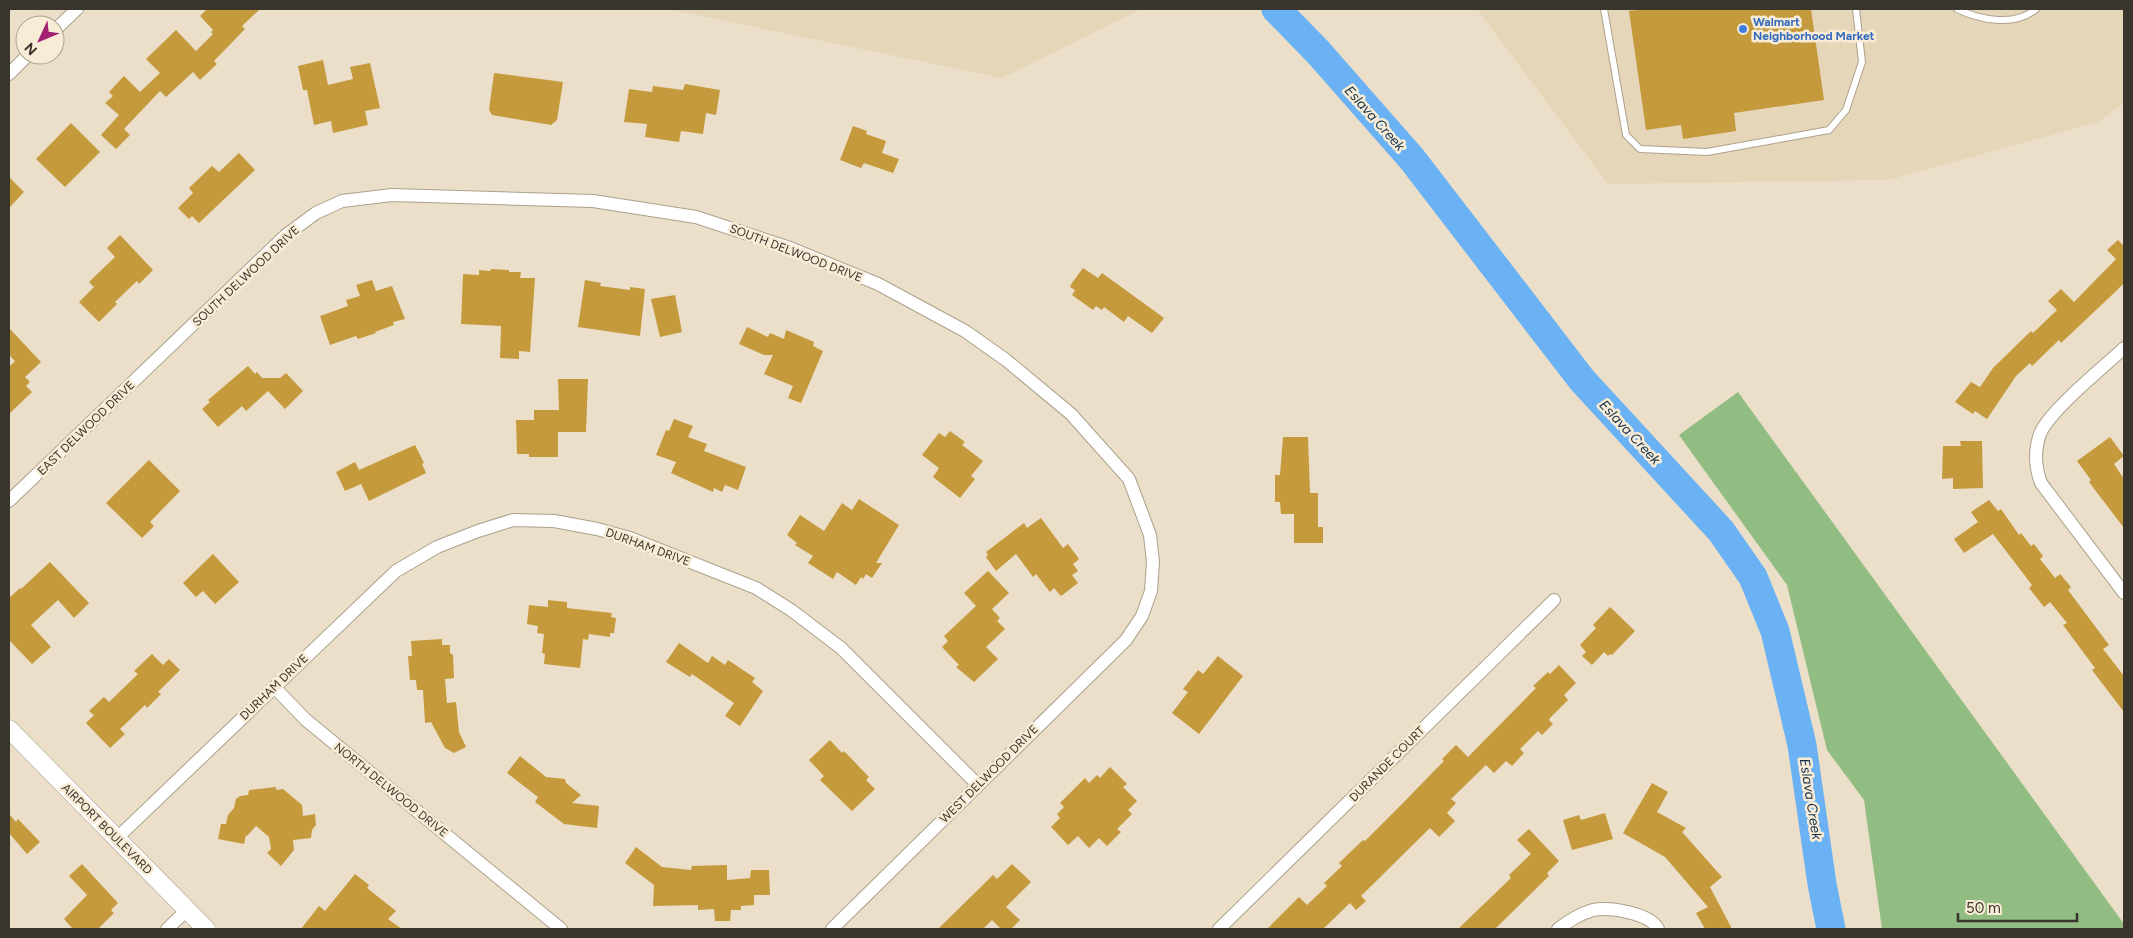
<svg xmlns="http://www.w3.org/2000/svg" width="2133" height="938" font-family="Figtree,sans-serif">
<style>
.built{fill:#e5d6b9}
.green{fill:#91bd83}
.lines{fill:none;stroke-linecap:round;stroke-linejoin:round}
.river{stroke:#6bb2f4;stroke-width:29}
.building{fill:#c59a3d}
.service-casing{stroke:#aca18c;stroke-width:8}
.minor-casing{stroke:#aca18c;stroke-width:14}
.secondary-casing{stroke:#aca18c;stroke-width:19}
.service{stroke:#fff;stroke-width:6}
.minor{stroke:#fff;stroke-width:12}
.secondary{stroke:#fff;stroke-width:18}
.shop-dot{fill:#3f7fe0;stroke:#f8ecd6;stroke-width:2}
.labels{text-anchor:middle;stroke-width:5;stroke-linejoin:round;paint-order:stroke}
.shop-label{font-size:12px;font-weight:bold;fill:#366cbe;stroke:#f8ecd6;text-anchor:start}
.street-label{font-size:12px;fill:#3a352c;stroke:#f8ecd6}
.water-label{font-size:14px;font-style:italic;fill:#13314c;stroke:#f8ecd6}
</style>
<rect width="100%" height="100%" fill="#ebdfc9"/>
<g class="built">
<path d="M 668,9 L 1141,9 L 1002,78 Z"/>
<path d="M 1477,9 L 2124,9 L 2124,103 L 2098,122 L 1888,180 L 1608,184 Z"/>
</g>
<path class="green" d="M 1738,392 L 2124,924 L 2124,929 L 1882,929 L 1864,800 L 1827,750 L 1787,585 L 1679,435 Z"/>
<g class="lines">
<path class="river" d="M 1276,9 L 1318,52 L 1412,159 L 1582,380 L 1721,531 L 1753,577 L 1775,631 L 1802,745 L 1822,884 L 1831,929"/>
</g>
<g class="building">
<path d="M 207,9 L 260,9 L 242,26 L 245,29 L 214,61 L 217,64 L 200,80 L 193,72 L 166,97 L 160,91 L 124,129 L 130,135 L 116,149 L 101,135 L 119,115 L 105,103 L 113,96 L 109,92 L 124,76 L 140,92 L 160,73 L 146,59 L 176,30 L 196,51 L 213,34 L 211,32 L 213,30 L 200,16 Z"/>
<path d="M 1644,9 L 1811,9 L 1824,100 L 1734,113 L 1736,131 L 1683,139 L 1681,125 L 1646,130 L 1629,11 Z"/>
<path d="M 323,60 L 328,85 L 353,79 L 350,67 L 370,63 L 380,108 L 365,111 L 368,125 L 333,133 L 331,121 L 314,125 L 307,90 L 303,90 L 298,66 Z"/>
<path d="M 494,73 L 563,82 L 557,120 L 551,125 L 492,115 L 489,110 Z"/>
<path d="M 685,84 L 720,90 L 716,115 L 706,113 L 703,134 L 681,131 L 679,142 L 645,137 L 647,124 L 624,122 L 629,89 L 652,92 L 653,86 L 683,90 Z"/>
<path d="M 71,123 L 100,152 L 65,187 L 36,159 Z"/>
<path d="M 853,126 L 867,131 L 866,134 L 886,141 L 882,153 L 899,159 L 893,173 L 864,163 L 861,168 L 840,160 Z"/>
<path d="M 239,153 L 255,170 L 199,223 L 192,216 L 189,219 L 178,208 L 193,193 L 189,188 L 212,166 L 219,172 Z"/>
<path d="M 9,177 L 24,192 L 9,208 Z"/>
<path d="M 120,235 L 153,270 L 139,284 L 137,281 L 115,302 L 117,304 L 99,322 L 79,302 L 94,287 L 89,282 L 115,257 L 107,248 Z"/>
<path d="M 2118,240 L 2124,246 L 2124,283 L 2112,295 L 2061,343 L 2059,340 L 2032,366 L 2030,363 L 2016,376 L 1987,419 L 1975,411 L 1973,414 L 1955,402 L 1971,382 L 1980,387 L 1993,368 L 2031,331 L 2033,333 L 2057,310 L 2048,301 L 2061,289 L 2074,302 L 2116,259 L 2107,250 Z"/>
<path d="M 1083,268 L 1098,278 L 1102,273 L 1164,318 L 1152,333 L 1128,316 L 1124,322 L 1104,307 L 1102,310 L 1096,306 L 1093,310 L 1072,295 L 1075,290 L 1070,287 L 1072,283 Z"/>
<path d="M 491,269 L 509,270 L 509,272 L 521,272 L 520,278 L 535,278 L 530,352 L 519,351 L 519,359 L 500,358 L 501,326 L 461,324 L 463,274 L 479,275 L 479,270 L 490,271 Z"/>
<path d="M 372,280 L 376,291 L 392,286 L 405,319 L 393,322 L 394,325 L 375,332 L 376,333 L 358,339 L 356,336 L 330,345 L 320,316 L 348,306 L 346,300 L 360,296 L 356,285 Z"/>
<path d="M 585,280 L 601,283 L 600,286 L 630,290 L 630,287 L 645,289 L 640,336 L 578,327 Z"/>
<path d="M 675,295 L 682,332 L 660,337 L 651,299 Z"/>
<path d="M 747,327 L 768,337 L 770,333 L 784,339 L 786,330 L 814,342 L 813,346 L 823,351 L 801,403 L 788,398 L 793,386 L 764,374 L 773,355 L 764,355 L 739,344 Z"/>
<path d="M 9,328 L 41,362 L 25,377 L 30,382 L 26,386 L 32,392 L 9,414 L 9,367 L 15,361 L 9,355 Z"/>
<path d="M 248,366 L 255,374 L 257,372 L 262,378 L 280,378 L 286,373 L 303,391 L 285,409 L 268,391 L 246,411 L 242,406 L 218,427 L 202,409 L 210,402 L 208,400 Z"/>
<path d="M 558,379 L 588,379 L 586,432 L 558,432 L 558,457 L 529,457 L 529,454 L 517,454 L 516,420 L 534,420 L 534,410 L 559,410 Z"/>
<path d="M 674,419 L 693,426 L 688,437 L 707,444 L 704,451 L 746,467 L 738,490 L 725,485 L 722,492 L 714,488 L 713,492 L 671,473 L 676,462 L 656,455 L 666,430 L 669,431 Z"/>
<path d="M 950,431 L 965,442 L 962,445 L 983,461 L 971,476 L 975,479 L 960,498 L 933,477 L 939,468 L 922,455 L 939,433 L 945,437 Z"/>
<path d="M 1283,437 L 1308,437 L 1310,493 L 1318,493 L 1318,527 L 1323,527 L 1323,543 L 1294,543 L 1294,514 L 1281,514 L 1280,502 L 1275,502 L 1275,475 L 1280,475 Z"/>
<path d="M 2110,437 L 2124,456 L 2114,464 L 2124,479 L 2124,528 L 2089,482 L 2091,480 L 2077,461 Z"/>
<path d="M 1960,441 L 1982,441 L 1983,488 L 1953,489 L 1953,478 L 1942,479 L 1943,446 L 1961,446 Z"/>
<path d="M 415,445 L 424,463 L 422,464 L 426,473 L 369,501 L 361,484 L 345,491 L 336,472 L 355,462 L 359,470 Z"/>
<path d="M 149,460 L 180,491 L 150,522 L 154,526 L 142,538 L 106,503 Z"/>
<path d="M 859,499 L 899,525 L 876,563 L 882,563 L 872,578 L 866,574 L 863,579 L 861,577 L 856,585 L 837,572 L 833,579 L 808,563 L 813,556 L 795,545 L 797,543 L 787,535 L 800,515 L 824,531 L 842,503 L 852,510 Z"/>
<path d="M 1989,500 L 1998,511 L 2001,509 L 2019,535 L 2021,533 L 2031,546 L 2034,544 L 2043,556 L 2040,559 L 2055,578 L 2060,574 L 2071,587 L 2068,590 L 2109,645 L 2103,649 L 2124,676 L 2124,712 L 2092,670 L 2095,668 L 2063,625 L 2067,623 L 2050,602 L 2044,607 L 2029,588 L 2032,585 L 1993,534 L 1964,553 L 1954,539 L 1978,522 L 1971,512 Z"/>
<path d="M 1041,518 L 1063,548 L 1068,544 L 1079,559 L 1073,564 L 1078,571 L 1072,575 L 1078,583 L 1061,596 L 1054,588 L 1050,592 L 1036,574 L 1033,577 L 1016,554 L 996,571 L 986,557 L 988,555 L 986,552 L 1024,523 L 1027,528 Z"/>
<path d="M 213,554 L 239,582 L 215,604 L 203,591 L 196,597 L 183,583 Z"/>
<path d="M 50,562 L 89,603 L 74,618 L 58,600 L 31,625 L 51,647 L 32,664 L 9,640 L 9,598 L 20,588 L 21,589 Z"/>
<path d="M 988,571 L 1009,593 L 992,609 L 1000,618 L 997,621 L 1005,629 L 986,647 L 998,659 L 974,682 L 956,667 L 959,665 L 942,647 L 948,641 L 944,636 L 976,606 L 964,593 Z"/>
<path d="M 548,600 L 567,602 L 567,608 L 612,613 L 611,617 L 616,618 L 614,633 L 610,633 L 610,637 L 589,634 L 588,640 L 583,639 L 580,668 L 544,664 L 545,654 L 542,653 L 544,634 L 537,633 L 538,626 L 527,624 L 529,605 L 548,607 Z"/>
<path d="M 1610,607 L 1635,631 L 1612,655 L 1610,654 L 1608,656 L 1604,652 L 1592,665 L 1582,656 L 1586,652 L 1580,645 L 1596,628 L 1593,625 Z"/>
<path d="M 442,639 L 442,645 L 450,645 L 450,653 L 453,655 L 454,678 L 445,679 L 447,703 L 456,702 L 459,732 L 466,747 L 454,753 L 445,748 L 431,722 L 425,723 L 423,690 L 417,690 L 416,680 L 410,680 L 408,656 L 412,656 L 411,641 Z"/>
<path d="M 679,643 L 708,663 L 712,656 L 725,665 L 728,660 L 755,678 L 752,682 L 763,691 L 740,726 L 725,716 L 734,703 L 692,674 L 690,677 L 666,662 Z"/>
<path d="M 152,654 L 163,665 L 169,659 L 180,670 L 158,692 L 161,694 L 147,708 L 145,705 L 120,729 L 125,734 L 110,748 L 86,723 L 94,715 L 89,711 L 104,697 L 109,702 L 138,674 L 134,671 Z"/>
<path d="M 1218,656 L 1243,676 L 1199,734 L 1172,713 L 1188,692 L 1183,689 L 1198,670 L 1203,674 Z"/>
<path d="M 1559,665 L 1576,683 L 1564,695 L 1568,700 L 1550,718 L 1549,720 L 1553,724 L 1542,735 L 1538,731 L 1520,749 L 1524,753 L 1512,766 L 1506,761 L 1494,773 L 1486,765 L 1451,799 L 1456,803 L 1447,813 L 1455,821 L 1439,837 L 1430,828 L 1361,896 L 1366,901 L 1356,910 L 1350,903 L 1323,929 L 1267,929 L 1299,897 L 1307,905 L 1327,886 L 1324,883 L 1342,866 L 1339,863 L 1363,840 L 1365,841 L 1404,802 L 1434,771 L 1444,761 L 1442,759 L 1456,745 L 1468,757 L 1536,688 L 1533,686 L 1548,672 L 1550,674 Z"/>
<path d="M 830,740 L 842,753 L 844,751 L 869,777 L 866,780 L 875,789 L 852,811 L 820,780 L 824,776 L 809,760 Z"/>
<path d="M 520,756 L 546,777 L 565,779 L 566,783 L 581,795 L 572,803 L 599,806 L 597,828 L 564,824 L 535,802 L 538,797 L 507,773 Z"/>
<path d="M 1110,767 L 1127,784 L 1123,787 L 1137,801 L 1128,810 L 1132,814 L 1117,829 L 1121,832 L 1107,846 L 1099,838 L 1089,848 L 1078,836 L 1068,845 L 1051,827 L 1060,818 L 1057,814 L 1064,807 L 1060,803 L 1085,778 L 1089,783 L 1097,775 L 1100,778 Z"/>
<path d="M 1652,783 L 1668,792 L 1657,812 L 1686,828 L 1682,832 L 1722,877 L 1710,887 L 1732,929 L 1705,929 L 1696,913 L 1708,907 L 1665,857 L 1623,833 Z"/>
<path d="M 276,787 L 276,790 L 283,789 L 302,805 L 303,816 L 315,814 L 316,825 L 312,830 L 311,838 L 293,840 L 294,850 L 281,866 L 267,853 L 271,849 L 269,837 L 256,826 L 247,836 L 246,835 L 244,844 L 218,839 L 221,824 L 226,824 L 228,815 L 234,808 L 236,799 L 240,796 L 248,795 L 249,790 Z"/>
<path d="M 1605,813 L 1613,839 L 1572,850 L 1563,820 L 1579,815 L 1581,820 Z"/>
<path d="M 9,814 L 16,822 L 18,819 L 40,842 L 27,854 L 9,833 Z"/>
<path d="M 1529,829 L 1559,861 L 1547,873 L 1549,876 L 1495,929 L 1458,929 L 1511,878 L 1509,875 L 1531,854 L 1517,840 Z"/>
<path d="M 636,847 L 662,867 L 691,870 L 692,866 L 727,865 L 727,880 L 750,878 L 751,870 L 769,870 L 770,895 L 754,895 L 754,905 L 741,906 L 741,910 L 731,910 L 730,921 L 715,921 L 714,909 L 698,910 L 698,905 L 653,906 L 654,885 L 625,863 Z"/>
<path d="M 82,864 L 118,903 L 111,910 L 114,913 L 98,929 L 73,929 L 64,919 L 87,895 L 69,876 Z"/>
<path d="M 1012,864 L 1031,882 L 1006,907 L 1020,920 L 1011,929 L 1001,929 L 992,920 L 983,929 L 938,929 L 993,875 L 997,879 Z"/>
<path d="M 355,874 L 369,885 L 367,888 L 396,911 L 388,919 L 402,929 L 301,929 L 319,906 L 325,911 Z"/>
</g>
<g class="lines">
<g class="service-casing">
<g id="service">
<path d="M 1604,9 L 1626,135 L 1640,149 L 1707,152 L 1829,130 L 1846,110 L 1862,62 L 1856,9"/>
<path d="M 1957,9 C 1980,20 2015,27 2036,9"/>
</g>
</g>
<g class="minor-casing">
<g id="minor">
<path d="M 55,30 L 77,9"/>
<path d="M 9,74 L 28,55"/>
<path d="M 2124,348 C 2104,367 2049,411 2040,434 C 2034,451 2035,467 2041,483 L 2124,593"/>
<path d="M 9,501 L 286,235 L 316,213 L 342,201 L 392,195 L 593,201 L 696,217 L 790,248 L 878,284 L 965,331 L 1006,360 L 1071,414 L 1129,479 L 1150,535 L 1153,562 L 1151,591 L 1142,616 L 1126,640 L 832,929"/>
<path d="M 274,687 L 306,720 L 561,929"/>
<path d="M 116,839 L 396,571 L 437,547 L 478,531 L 513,520 L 554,521 L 597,529 L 630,538 L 756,588 L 791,610 L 841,648 L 978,785"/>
<path d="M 167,929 L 187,910"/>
<path d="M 1219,929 L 1554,600"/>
<path d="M 1558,929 C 1569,921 1579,914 1593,910 C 1610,907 1650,913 1658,929"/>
</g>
</g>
<g class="secondary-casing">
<path id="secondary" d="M 9,729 L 206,929"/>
</g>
<use href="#service" class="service"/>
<use href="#minor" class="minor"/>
<use href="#secondary" class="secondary"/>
</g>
<circle class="shop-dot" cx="1743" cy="29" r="5"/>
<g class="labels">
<g class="shop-label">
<text x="1753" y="26">Walmart<tspan x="1753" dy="14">Neighborhood Market</tspan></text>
</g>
<g class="street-label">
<text transform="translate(796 253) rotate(21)" y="4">SOUTH DELWOOD DRIVE</text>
<text transform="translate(246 276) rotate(-43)" y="4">SOUTH DELWOOD DRIVE</text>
<text transform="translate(86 428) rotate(-44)" y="4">EAST DELWOOD DRIVE</text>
<text transform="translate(648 547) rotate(20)" y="4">DURHAM DRIVE</text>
<text transform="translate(274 687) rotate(-44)" y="4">DURHAM DRIVE</text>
<text transform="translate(1387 764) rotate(-45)" y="4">DURANDE COURT</text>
<text transform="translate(989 774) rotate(-45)" y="4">WEST DELWOOD DRIVE</text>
<text transform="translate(391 790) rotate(39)" y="4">NORTH DELWOOD DRIVE</text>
<text transform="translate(107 829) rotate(45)" y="4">AIRPORT BOULEVARD</text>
</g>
<g class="water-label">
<text transform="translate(1375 118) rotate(48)" y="5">Eslava Creek</text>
<text transform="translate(1630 432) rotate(47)" y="5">Eslava Creek</text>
<text transform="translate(1811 799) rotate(81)" y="5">Eslava Creek</text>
</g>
</g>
<rect width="2133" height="938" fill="none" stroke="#3a352c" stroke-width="20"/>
<g transform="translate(40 40) rotate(226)"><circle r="24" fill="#f8ecd6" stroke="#aca392"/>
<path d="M0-4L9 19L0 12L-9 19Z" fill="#a12071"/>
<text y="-8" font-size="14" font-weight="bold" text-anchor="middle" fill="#3a352c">N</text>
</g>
<path d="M1958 913v8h119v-8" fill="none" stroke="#3a352c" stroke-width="2.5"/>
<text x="1966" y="913" font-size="15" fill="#3a352c" stroke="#f8ecd6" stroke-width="4" paint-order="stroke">50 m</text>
</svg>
